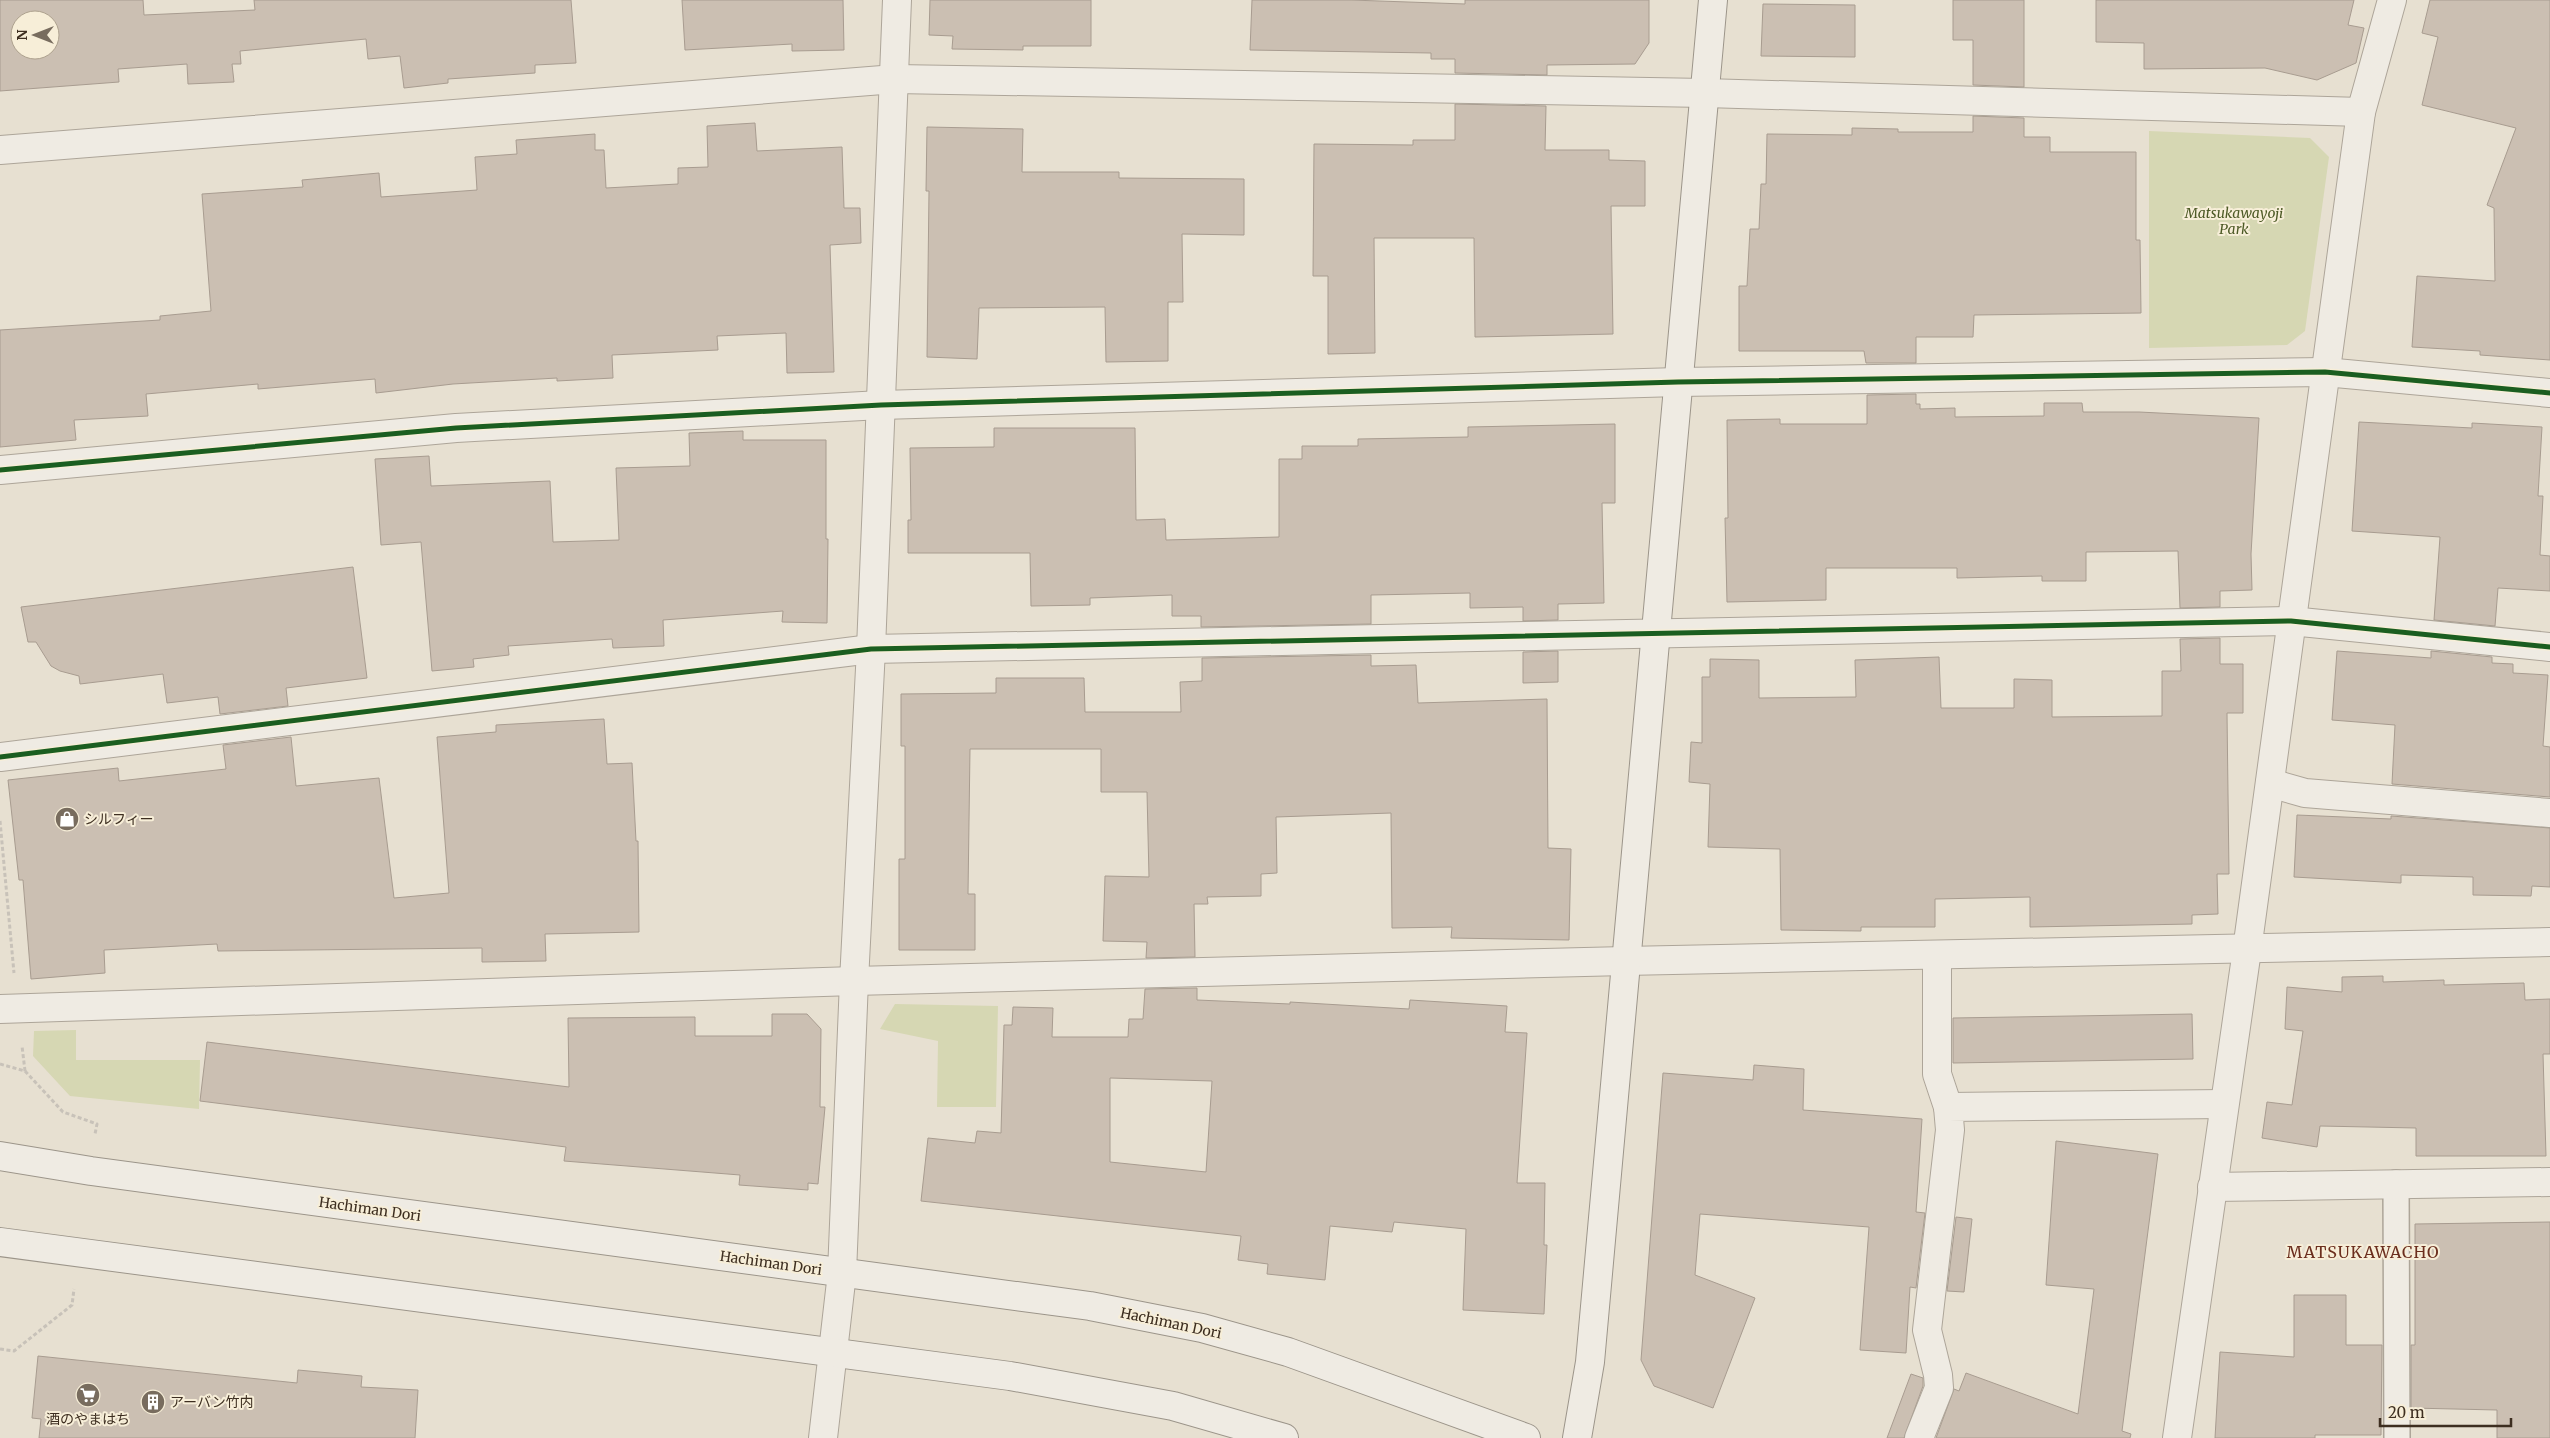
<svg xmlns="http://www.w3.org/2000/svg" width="2550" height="1438" font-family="Merriweather,'Noto Sans JP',serif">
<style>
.green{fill:#d6d7b3}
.building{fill:#cbbfb2;stroke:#a89c90;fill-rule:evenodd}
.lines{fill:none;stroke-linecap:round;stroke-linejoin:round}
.lane-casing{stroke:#ada599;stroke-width:28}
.street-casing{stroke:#ada599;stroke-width:30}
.secondary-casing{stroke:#9c958a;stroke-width:30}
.path{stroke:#c8c2b9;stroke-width:3;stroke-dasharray:4 2.5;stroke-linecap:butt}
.lane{stroke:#efebe3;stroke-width:25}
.street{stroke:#efebe3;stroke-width:28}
.secondary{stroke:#efebe3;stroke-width:28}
.cycleway-casing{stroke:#f7eed8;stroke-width:8}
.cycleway{stroke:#1b5e20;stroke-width:5}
.labels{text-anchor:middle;stroke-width:4;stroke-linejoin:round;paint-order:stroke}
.park-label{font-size:14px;font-style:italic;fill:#4d5a26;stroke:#f7eed8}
.poi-label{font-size:14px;fill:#3d2e20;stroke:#f7eed8;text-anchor:start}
.street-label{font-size:14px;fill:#3d2e20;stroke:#f7eed8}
.quarter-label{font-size:16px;letter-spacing:1px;fill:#6b2e1e;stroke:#f7eed8}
</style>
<rect width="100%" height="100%" fill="#e7e0d1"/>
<g class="green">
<path d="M 2149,131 L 2310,138 L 2329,157 L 2305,331 L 2287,345 L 2149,348 Z"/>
<path d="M 895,1004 L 998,1006 L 996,1107 L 937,1107 L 938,1041 L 880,1029 Z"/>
<path d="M 76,1030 L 76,1060 L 200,1060 L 199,1109 L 70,1096 L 33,1056 L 34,1031 Z"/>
</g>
<g class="building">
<path d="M 0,0 L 143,0 L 144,15 L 255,10 L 254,0 L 571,0 L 576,63 L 535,65 L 535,73 L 448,79 L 448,83 L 404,88 L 400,56 L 368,59 L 366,39 L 240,51 L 241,64 L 232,64 L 234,82 L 188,84 L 187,64 L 118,69 L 119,82 L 0,91 ZM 20,20 L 50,20 L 50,50 L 20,50 Z"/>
<path d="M 682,0 L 843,0 L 844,50 L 792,51 L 792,44 L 685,50 Z"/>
<path d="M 930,0 L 1091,0 L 1091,46 L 1023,46 L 1023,50 L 952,49 L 953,36 L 929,35 Z"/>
<path d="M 1252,0 L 1351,0 L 1465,4 L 1465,0 L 1649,0 L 1649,43 L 1635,64 L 1547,65 L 1547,75 L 1455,73 L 1455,59 L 1431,59 L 1431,53 L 1250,50 Z"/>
<path d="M 1953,0 L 2024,0 L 2024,87 L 1973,85 L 1973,40 L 1953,40 Z"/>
<path d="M 2096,0 L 2354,0 L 2348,25 L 2364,28 L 2356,63 L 2317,80 L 2265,68 L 2144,69 L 2144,43 L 2096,42 Z"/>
<path d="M 2430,0 L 2550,0 L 2550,360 L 2480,355 L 2480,351 L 2412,347 L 2417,276 L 2495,281 L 2494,208 L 2487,205 L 2516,128 L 2422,105 L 2438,37 L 2422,33 Z"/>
<path d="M 1763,4 L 1855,5 L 1855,57 L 1761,56 Z"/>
<path d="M 1455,104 L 1546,106 L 1545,150 L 1609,150 L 1609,160 L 1645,161 L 1645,206 L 1611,206 L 1613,334 L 1475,337 L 1474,238 L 1374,238 L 1375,353 L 1328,354 L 1328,276 L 1313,276 L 1314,144 L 1413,145 L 1413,140 L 1455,140 Z"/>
<path d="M 1973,116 L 2024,118 L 2024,137 L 2050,137 L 2050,152 L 2136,152 L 2136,240 L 2140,240 L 2141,313 L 1974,315 L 1973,337 L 1916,337 L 1916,363 L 1866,363 L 1864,351 L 1739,351 L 1739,286 L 1747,286 L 1750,229 L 1759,229 L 1761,184 L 1766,184 L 1767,134 L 1852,135 L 1852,128 L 1898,129 L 1898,132 L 1973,132 Z"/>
<path d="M 755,123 L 757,151 L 842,147 L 844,208 L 860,208 L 861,243 L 830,245 L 834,372 L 787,373 L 786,333 L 717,336 L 718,350 L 612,355 L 613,378 L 557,381 L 557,378 L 453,384 L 376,393 L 375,379 L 258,389 L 258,384 L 146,394 L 148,416 L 74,420 L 76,440 L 0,447 L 0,330 L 160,320 L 160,316 L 211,311 L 202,194 L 303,187 L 302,180 L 379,173 L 381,197 L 477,190 L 475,157 L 517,154 L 516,140 L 595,134 L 595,150 L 604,150 L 606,188 L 678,184 L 678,168 L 708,167 L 707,126 Z"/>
<path d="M 927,127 L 1023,129 L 1022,172 L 1119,172 L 1119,178 L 1244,179 L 1244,235 L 1182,234 L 1183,302 L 1168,302 L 1168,361 L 1106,362 L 1105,307 L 979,308 L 977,359 L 927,357 L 929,191 L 926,191 Z"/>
<path d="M 1916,394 L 1916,404 L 1920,404 L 1920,409 L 1955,408 L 1955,417 L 2044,416 L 2044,403 L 2082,403 L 2083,412 L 2139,412 L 2259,418 L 2251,554 L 2252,590 L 2220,591 L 2220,607 L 2180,608 L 2178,551 L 2086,552 L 2086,581 L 2042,581 L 2042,576 L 1957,578 L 1957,568 L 1826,568 L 1826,600 L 1727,602 L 1725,518 L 1728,518 L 1727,420 L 1780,419 L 1780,424 L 1867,424 L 1867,395 Z"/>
<path d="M 2359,422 L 2472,428 L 2472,423 L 2542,427 L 2538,496 L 2543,496 L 2540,555 L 2550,556 L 2550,591 L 2498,588 L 2495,626 L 2434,620 L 2440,537 L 2352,531 Z"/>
<path d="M 1615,424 L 1615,503 L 1602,503 L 1604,603 L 1558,604 L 1558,620 L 1523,621 L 1523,607 L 1470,608 L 1470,593 L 1371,595 L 1371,624 L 1201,627 L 1201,616 L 1172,616 L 1172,595 L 1090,598 L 1090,605 L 1031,606 L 1030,553 L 908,553 L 908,520 L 911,520 L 910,448 L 994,447 L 994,428 L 1135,428 L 1136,520 L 1165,519 L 1166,540 L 1279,537 L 1279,459 L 1302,459 L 1302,446 L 1358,446 L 1358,439 L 1468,437 L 1468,427 Z"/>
<path d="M 743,431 L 743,440 L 826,440 L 826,539 L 828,539 L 827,623 L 782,622 L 783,611 L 663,620 L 664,646 L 613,648 L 612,639 L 508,646 L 509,655 L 473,659 L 474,667 L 432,671 L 421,542 L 381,545 L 375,459 L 429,456 L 431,486 L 550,481 L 553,542 L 619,540 L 616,468 L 690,466 L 689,433 Z"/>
<path d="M 353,567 L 367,678 L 286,688 L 288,706 L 220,714 L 218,697 L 167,703 L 163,674 L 80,684 L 79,676 L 60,671 L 51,666 L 36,642 L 28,642 L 21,607 Z"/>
<path d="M 2220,638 L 2220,664 L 2243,664 L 2243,713 L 2227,713 L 2229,874 L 2217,874 L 2218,914 L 2192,915 L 2192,924 L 2030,927 L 2030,897 L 1935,899 L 1935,927 L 1861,927 L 1861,931 L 1781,930 L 1780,849 L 1708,847 L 1710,784 L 1689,782 L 1691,742 L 1702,743 L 1702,677 L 1710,677 L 1710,659 L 1759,660 L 1759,698 L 1856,697 L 1855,660 L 1939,657 L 1941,708 L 2014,708 L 2014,679 L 2052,680 L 2052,717 L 2162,716 L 2162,671 L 2181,671 L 2180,639 Z"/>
<path d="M 1558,651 L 1558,682 L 1523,683 L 1523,652 Z"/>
<path d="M 2337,651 L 2431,658 L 2431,651 L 2492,657 L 2492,663 L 2513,664 L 2513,673 L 2548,675 L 2543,746 L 2550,747 L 2550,797 L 2392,784 L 2395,725 L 2332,720 Z"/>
<path d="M 1371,655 L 1371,666 L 1416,665 L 1418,703 L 1547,699 L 1548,848 L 1571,849 L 1569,940 L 1451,938 L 1452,927 L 1392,928 L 1391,813 L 1276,817 L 1277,873 L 1261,874 L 1261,896 L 1207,897 L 1208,904 L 1194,904 L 1195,957 L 1146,958 L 1147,942 L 1103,941 L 1105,876 L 1149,877 L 1147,792 L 1101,792 L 1101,749 L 970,749 L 968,894 L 975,894 L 975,950 L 899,950 L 899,859 L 905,859 L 905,746 L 901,746 L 901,694 L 996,693 L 996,678 L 1084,678 L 1085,712 L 1181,712 L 1180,682 L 1202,681 L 1202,658 Z"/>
<path d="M 604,719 L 607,764 L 632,763 L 636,841 L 638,841 L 639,932 L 545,934 L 546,961 L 482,962 L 482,948 L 218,951 L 217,944 L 104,950 L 105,973 L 31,979 L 23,880 L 19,880 L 8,780 L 118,768 L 119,781 L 226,769 L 223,745 L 291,737 L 296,786 L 379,778 L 394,898 L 449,893 L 437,737 L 496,732 L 496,725 Z"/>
<path d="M 2297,815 L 2391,819 L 2391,816 L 2550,828 L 2550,887 L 2532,886 L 2531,896 L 2473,895 L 2473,877 L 2401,875 L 2401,883 L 2294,877 Z"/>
<path d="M 2383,976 L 2383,982 L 2444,980 L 2444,985 L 2524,983 L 2525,1000 L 2550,999 L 2550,1054 L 2543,1054 L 2546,1156 L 2416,1156 L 2416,1128 L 2320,1126 L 2317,1147 L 2262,1138 L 2267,1102 L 2292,1105 L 2303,1031 L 2285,1029 L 2287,987 L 2342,992 L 2342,977 Z"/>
<path d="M 1197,988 L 1197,1000 L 1290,1004 L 1290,1002 L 1409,1009 L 1410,1000 L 1507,1006 L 1505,1032 L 1527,1033 L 1517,1183 L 1545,1183 L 1544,1245 L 1547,1245 L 1544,1314 L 1463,1310 L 1466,1229 L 1394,1222 L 1392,1232 L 1330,1226 L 1325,1280 L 1267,1274 L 1268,1264 L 1238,1260 L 1241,1236 L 921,1201 L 928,1138 L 975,1143 L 977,1131 L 1001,1133 L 1004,1025 L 1012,1025 L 1013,1007 L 1053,1008 L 1052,1037 L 1128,1037 L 1129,1019 L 1143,1019 L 1145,989 ZM 1110,1078 L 1212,1081 L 1206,1172 L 1110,1162 Z"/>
<path d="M 772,1014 L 807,1014 L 821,1029 L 820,1107 L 825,1107 L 818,1184 L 808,1183 L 808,1190 L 739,1185 L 740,1175 L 564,1161 L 566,1147 L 200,1101 L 207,1042 L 569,1087 L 568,1018 L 695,1017 L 695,1036 L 772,1036 Z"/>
<path d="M 2192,1014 L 2193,1059 L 1953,1063 L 1953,1018 Z"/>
<path d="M 1754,1065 L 1804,1069 L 1803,1110 L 1922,1119 L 1916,1212 L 1925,1213 L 1916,1288 L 1910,1287 L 1906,1353 L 1860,1350 L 1869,1227 L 1700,1214 L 1695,1275 L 1755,1298 L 1713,1408 L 1654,1386 L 1641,1360 L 1663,1073 L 1753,1080 Z"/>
<path d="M 2056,1141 L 2158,1154 L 2122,1431 L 2131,1434 L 2130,1438 L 1936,1438 L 1954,1389 L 1959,1391 L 1966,1373 L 2078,1414 L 2094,1289 L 2046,1285 Z"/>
<path d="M 1956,1217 L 1972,1219 L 1964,1292 L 1947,1291 Z"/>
<path d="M 2550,1222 L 2550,1438 L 2497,1438 L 2497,1410 L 2411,1408 L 2411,1345 L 2415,1345 L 2415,1224 Z"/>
<path d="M 2294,1295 L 2346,1295 L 2346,1345 L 2382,1345 L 2381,1435 L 2315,1435 L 2315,1438 L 2215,1438 L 2220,1352 L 2294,1357 Z"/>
<path d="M 38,1356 L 297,1383 L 298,1370 L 362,1376 L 361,1387 L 418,1390 L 415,1438 L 39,1438 L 41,1419 L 32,1418 Z"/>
<path d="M 1911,1374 L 1923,1378 L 1923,1386 L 1904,1438 L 1887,1438 Z"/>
</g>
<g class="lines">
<g class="lane-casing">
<path id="lane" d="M 2396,1183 L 2397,1438"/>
</g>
<g class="street-casing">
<g id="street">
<path d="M 0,150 L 895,79 L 1705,93 L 2361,112"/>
<path d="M 0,470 L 456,428 L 881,405 L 1678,382 L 2325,372 L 2550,393"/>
<path d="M 0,757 L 871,649 L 2291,621 L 2550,647"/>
<path d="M 2270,783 L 2305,793 L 2550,813"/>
<path d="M 1937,956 L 1937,1074 L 1948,1107"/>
<path d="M 0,1009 L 854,981 L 1625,961 L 2550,942"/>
<path d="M 2212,1187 L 2550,1182"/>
<path d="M 823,1438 L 842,1273 L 854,981 L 871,649 L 897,0"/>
<path d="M 1919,1438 L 1939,1388 L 1938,1375 L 1927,1330 L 1950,1130 L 1948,1107 L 2224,1104"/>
<path d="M 2177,1438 L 2247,950 L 2361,112 L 2392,0"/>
</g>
</g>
<g class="secondary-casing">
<g id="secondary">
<path d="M 0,1156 L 91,1171 L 1090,1306 L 1202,1328 L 1288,1352 L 1526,1438"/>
<path d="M 0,1242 L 1010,1376 L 1173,1406 L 1284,1438"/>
<path d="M 1577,1438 L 1590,1362 L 1713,0"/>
</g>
</g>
<g class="path">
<path d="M 0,821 L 14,973"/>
<path d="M 0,1064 L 25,1071 L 22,1046"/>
<path d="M 25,1071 L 63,1112 L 97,1124 L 95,1134"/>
<path d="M 0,1349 L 14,1351 L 72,1305 L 74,1289"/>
</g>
<use href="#lane" class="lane"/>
<use href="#street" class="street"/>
<use href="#secondary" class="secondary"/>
<g class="cycleway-casing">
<g id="cycleway">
<path d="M 0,470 L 456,428 L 881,405 L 1678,382 L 2325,372 L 2550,393"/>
<path d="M 0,757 L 871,649 L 2291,621 L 2550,647"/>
</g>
</g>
<use href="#cycleway" class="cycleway"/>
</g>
<defs>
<g id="shop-disc" transform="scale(1.25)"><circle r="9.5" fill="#786c5e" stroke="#f7eed8"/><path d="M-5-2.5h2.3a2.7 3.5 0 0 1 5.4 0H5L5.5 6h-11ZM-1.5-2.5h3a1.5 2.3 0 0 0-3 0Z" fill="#fff"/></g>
<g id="supermarket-disc" transform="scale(1.25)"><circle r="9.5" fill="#786c5e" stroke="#f7eed8"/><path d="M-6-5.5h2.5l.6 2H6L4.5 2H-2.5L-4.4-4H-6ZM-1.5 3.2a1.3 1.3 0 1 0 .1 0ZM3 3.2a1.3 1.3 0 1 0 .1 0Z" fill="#fff"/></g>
<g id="building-disc" transform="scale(1.25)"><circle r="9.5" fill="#786c5e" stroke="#f7eed8"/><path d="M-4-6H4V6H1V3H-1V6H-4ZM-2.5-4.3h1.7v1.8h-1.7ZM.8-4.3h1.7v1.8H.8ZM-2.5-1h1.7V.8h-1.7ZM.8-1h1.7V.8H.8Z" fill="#fff"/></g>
</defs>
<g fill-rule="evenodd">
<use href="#shop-disc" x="67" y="819"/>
<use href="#supermarket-disc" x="88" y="1395"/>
<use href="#building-disc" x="153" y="1402"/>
</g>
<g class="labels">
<g class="park-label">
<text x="2234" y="218">Matsukawayoji<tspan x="2234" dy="16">Park</tspan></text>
</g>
<g class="poi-label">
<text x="84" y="824">シルフィー</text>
<text x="170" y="1407">アーバン竹内</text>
<text x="88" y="1424" text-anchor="middle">酒のやまはち</text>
</g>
<g class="street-label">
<text transform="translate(370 1209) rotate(8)" y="5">Hachiman Dori</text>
<text transform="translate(771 1263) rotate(8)" y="5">Hachiman Dori</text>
<text transform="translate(1171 1323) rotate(12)" y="5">Hachiman Dori</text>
</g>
<g class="quarter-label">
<text x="2363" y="1258">MATSUKAWACHO</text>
</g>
</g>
<g transform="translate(35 35) rotate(270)"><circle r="24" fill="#f7eed8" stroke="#ada18e"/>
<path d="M0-4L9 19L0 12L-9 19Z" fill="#786c5e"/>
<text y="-8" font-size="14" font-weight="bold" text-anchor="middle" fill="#3d2e20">N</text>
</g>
<path d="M2380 1418v8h131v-8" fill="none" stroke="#3d2e20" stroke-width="2.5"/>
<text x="2388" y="1418" font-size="15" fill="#3d2e20" stroke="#f7eed8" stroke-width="4" paint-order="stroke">20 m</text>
</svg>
